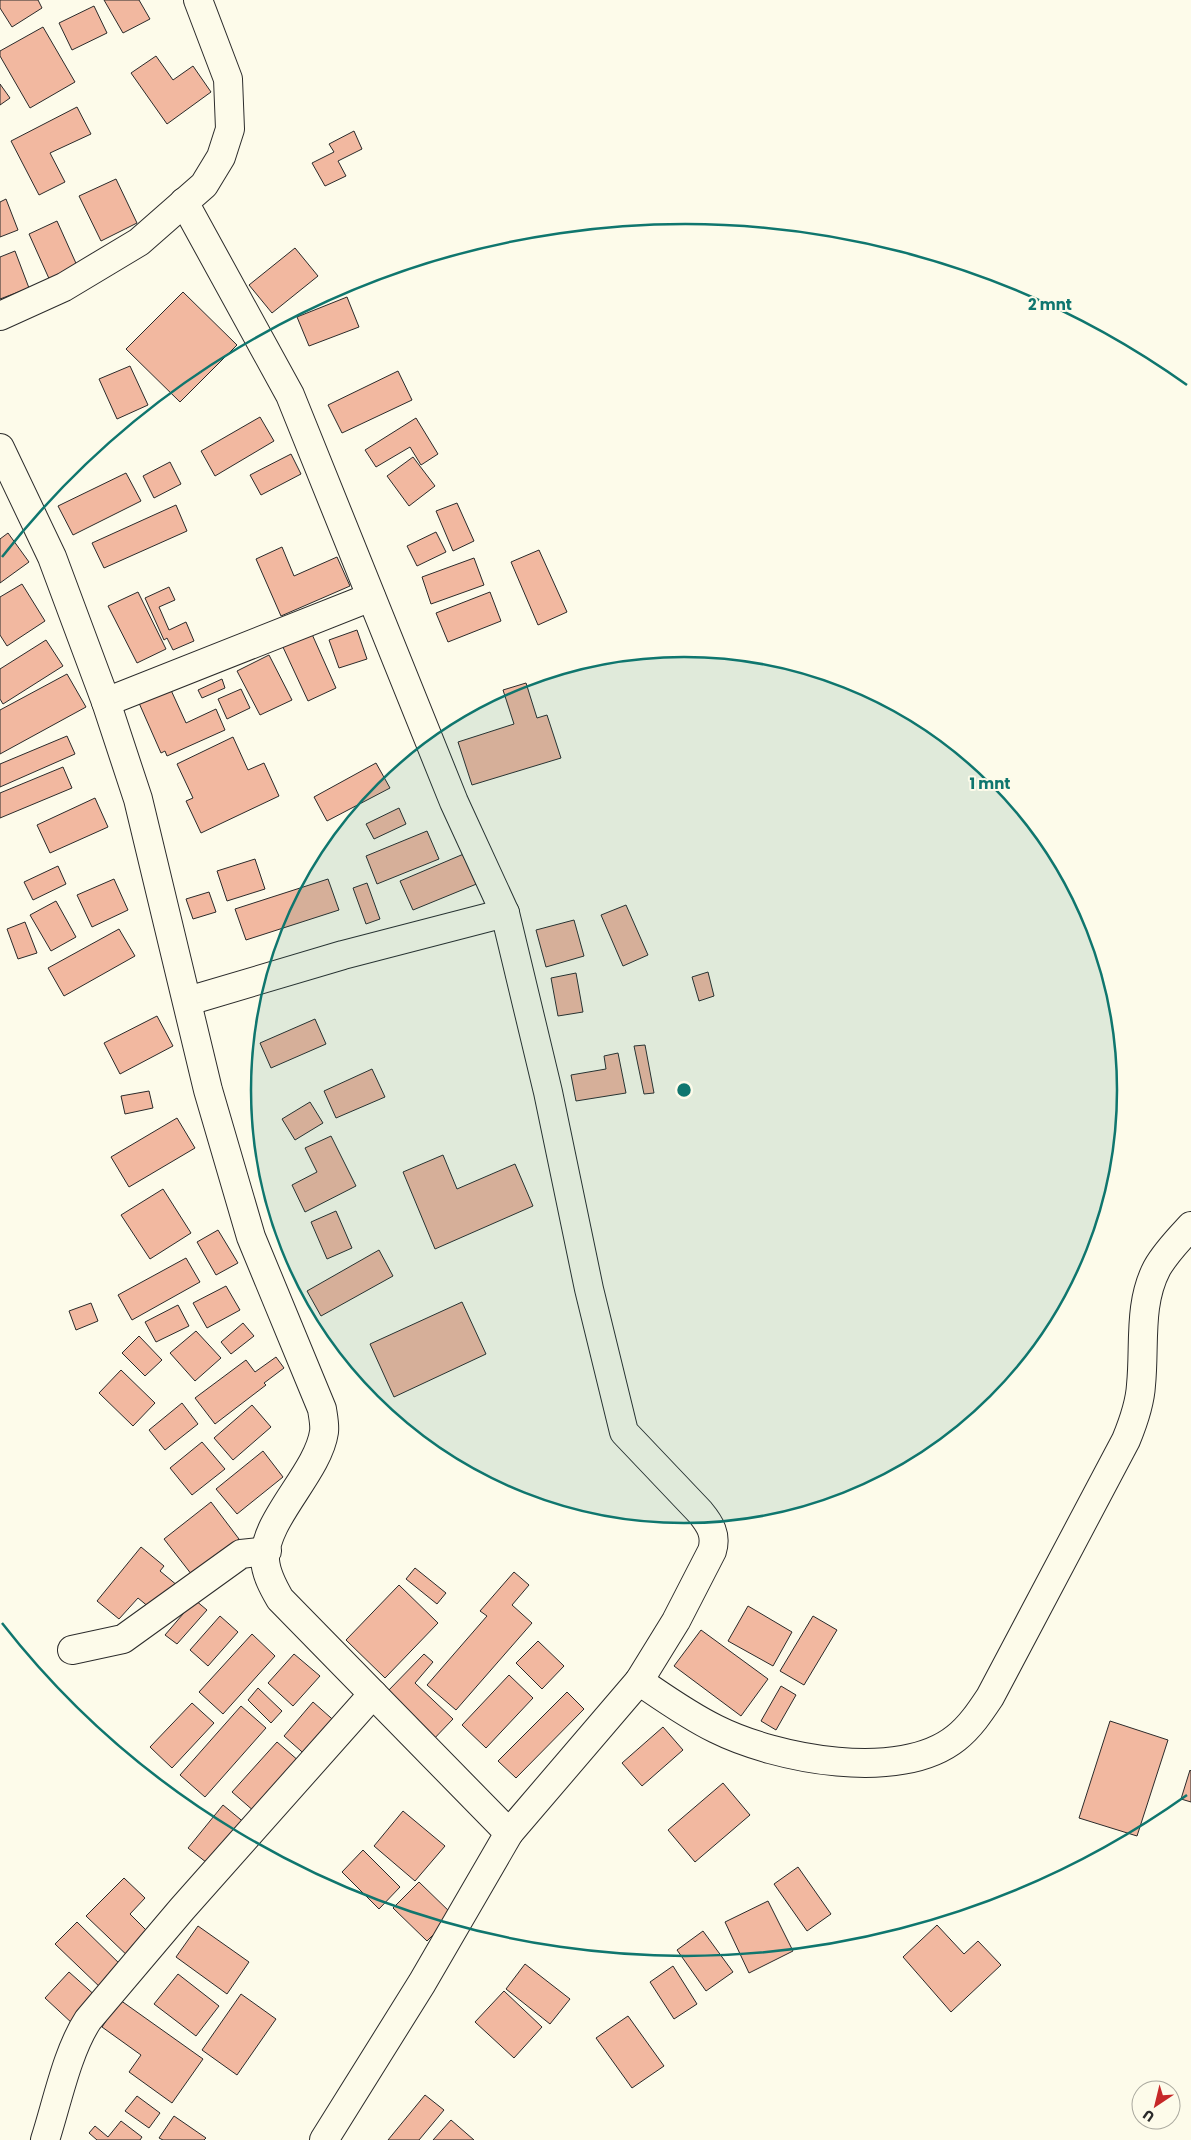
<svg xmlns="http://www.w3.org/2000/svg" width="1191" height="2140" font-family="Poppins,sans-serif">
<style>
.building{fill:#f2b8a0;stroke:#2b2b2b}
.lines{fill:none;stroke-linecap:round;stroke-linejoin:round}
.minor-casing{stroke:#2b2b2b;stroke-width:30}
.secondary-casing{stroke:#2b2b2b;stroke-width:30}
.minor{stroke:#fdfbea;stroke-width:28}
.secondary{stroke:#fdfbea;stroke-width:28}
.ring{fill:none;stroke:#0f766e;stroke-width:2.5}
.centre{fill:#0f766e;stroke:#fdfbea;stroke-width:2.5}
.ring-label{font-size:15px;text-anchor:middle;font-weight:bold;fill:#0f766e;stroke:#fdfbea;stroke-width:4;stroke-linejoin:round;paint-order:stroke}
</style>
<rect width="100%" height="100%" fill="#fdfbea"/>
<g class="building">
<path d="M 0,0 L 38,0 L 42,8 L 12,27 L 0,8 Z"/>
<path d="M 104,0 L 139,0 L 150,19 L 123,33 Z"/>
<path d="M 94,6 L 107,33 L 72,50 L 59,23 Z"/>
<path d="M 43,27 L 75,82 L 30,108 L 0,56 L 0,51 Z"/>
<path d="M 156,56 L 173,80 L 193,66 L 211,92 L 167,124 L 131,73 Z"/>
<path d="M 0,84 L 10,98 L 0,105 Z"/>
<path d="M 77,107 L 91,134 L 50,153 L 65,182 L 39,195 L 11,141 Z"/>
<path d="M 354,131 L 362,149 L 338,161 L 346,176 L 325,186 L 312,163 L 334,152 L 329,144 Z"/>
<path d="M 116,179 L 137,223 L 101,241 L 79,196 Z"/>
<path d="M 6,199 L 18,230 L 0,237 L 0,202 Z"/>
<path d="M 57,221 L 79,270 L 51,283 L 29,234 Z"/>
<path d="M 295,248 L 318,276 L 272,313 L 249,285 Z"/>
<path d="M 15,251 L 29,288 L 0,299 L 0,257 Z"/>
<path d="M 183,292 L 237,345 L 180,402 L 126,349 Z"/>
<path d="M 347,297 L 359,327 L 309,346 L 297,317 Z"/>
<path d="M 130,366 L 148,405 L 117,419 L 99,379 Z"/>
<path d="M 398,371 L 412,400 L 342,433 L 328,405 Z"/>
<path d="M 260,417 L 274,441 L 215,476 L 201,451 Z"/>
<path d="M 416,418 L 438,454 L 421,465 L 410,447 L 376,467 L 365,450 Z"/>
<path d="M 291,454 L 301,474 L 261,495 L 250,475 Z"/>
<path d="M 413,457 L 435,486 L 409,506 L 387,476 Z"/>
<path d="M 170,462 L 181,484 L 154,498 L 143,476 Z"/>
<path d="M 126,473 L 141,501 L 73,535 L 58,506 Z"/>
<path d="M 457,503 L 474,541 L 453,551 L 436,511 Z"/>
<path d="M 176,505 L 187,531 L 104,568 L 92,543 Z"/>
<path d="M 436,532 L 446,552 L 417,566 L 407,546 Z"/>
<path d="M 8,533 L 29,562 L 0,583 L 0,539 Z"/>
<path d="M 282,547 L 294,576 L 337,557 L 350,586 L 281,616 L 256,559 Z"/>
<path d="M 539,550 L 567,612 L 538,625 L 511,562 Z"/>
<path d="M 474,558 L 484,585 L 431,604 L 422,577 Z"/>
<path d="M 22,584 L 45,621 L 7,646 L 0,635 L 0,597 Z"/>
<path d="M 169,587 L 175,600 L 159,607 L 169,630 L 186,622 L 194,641 L 173,650 L 167,638 L 164,640 L 145,598 Z"/>
<path d="M 138,592 L 166,649 L 137,663 L 108,606 Z"/>
<path d="M 490,592 L 501,621 L 448,642 L 436,613 Z"/>
<path d="M 357,630 L 367,659 L 339,668 L 329,640 Z"/>
<path d="M 311,632 L 336,688 L 308,701 L 282,645 Z"/>
<path d="M 46,640 L 63,666 L 3,704 L 0,699 L 0,669 Z"/>
<path d="M 269,655 L 292,700 L 260,715 L 237,671 Z"/>
<path d="M 67,674 L 86,707 L 0,754 L 0,710 Z"/>
<path d="M 222,679 L 225,688 L 202,698 L 198,690 Z"/>
<path d="M 526,683 L 537,718 L 547,715 L 561,758 L 472,785 L 458,742 L 514,724 L 503,690 Z"/>
<path d="M 170,688 L 186,723 L 216,709 L 225,730 L 167,756 L 165,751 L 161,753 L 139,703 Z"/>
<path d="M 241,689 L 250,708 L 227,719 L 218,699 Z"/>
<path d="M 67,736 L 75,754 L 0,787 L 0,764 Z"/>
<path d="M 233,737 L 248,770 L 264,763 L 279,796 L 201,833 L 186,801 L 193,798 L 177,764 Z"/>
<path d="M 376,763 L 390,788 L 327,821 L 314,797 Z"/>
<path d="M 63,767 L 72,788 L 0,818 L 0,793 Z"/>
<path d="M 95,798 L 108,827 L 50,853 L 37,825 Z"/>
<path d="M 399,808 L 406,824 L 374,839 L 366,824 Z"/>
<path d="M 427,831 L 439,859 L 377,884 L 366,856 Z"/>
<path d="M 466,853 L 479,883 L 413,910 L 400,881 Z"/>
<path d="M 255,859 L 265,889 L 227,901 L 217,871 Z"/>
<path d="M 58,866 L 66,884 L 33,900 L 24,882 Z"/>
<path d="M 114,879 L 128,910 L 92,927 L 77,895 Z"/>
<path d="M 328,879 L 339,910 L 246,940 L 235,909 Z"/>
<path d="M 367,883 L 380,919 L 366,924 L 353,888 Z"/>
<path d="M 209,892 L 216,912 L 193,919 L 186,899 Z"/>
<path d="M 56,901 L 76,937 L 51,951 L 30,915 Z"/>
<path d="M 626,905 L 648,955 L 623,966 L 601,915 Z"/>
<path d="M 574,920 L 584,956 L 546,967 L 536,930 Z"/>
<path d="M 25,922 L 37,953 L 18,959 L 7,929 Z"/>
<path d="M 119,929 L 135,956 L 64,996 L 48,968 Z"/>
<path d="M 708,972 L 714,996 L 699,1001 L 692,977 Z"/>
<path d="M 576,973 L 583,1012 L 558,1016 L 551,978 Z"/>
<path d="M 157,1016 L 173,1046 L 120,1074 L 104,1043 Z"/>
<path d="M 315,1019 L 326,1044 L 271,1068 L 260,1043 Z"/>
<path d="M 645,1045 L 654,1093 L 644,1094 L 634,1046 Z"/>
<path d="M 618,1053 L 626,1093 L 576,1101 L 571,1075 L 606,1069 L 604,1056 Z"/>
<path d="M 372,1069 L 385,1097 L 336,1118 L 324,1091 Z"/>
<path d="M 149,1091 L 153,1108 L 125,1114 L 121,1096 Z"/>
<path d="M 310,1102 L 323,1123 L 295,1140 L 282,1119 Z"/>
<path d="M 177,1118 L 195,1148 L 129,1187 L 111,1157 Z"/>
<path d="M 331,1136 L 356,1186 L 305,1212 L 292,1185 L 317,1172 L 305,1148 Z"/>
<path d="M 443,1155 L 457,1189 L 515,1164 L 533,1206 L 435,1249 L 403,1172 Z"/>
<path d="M 163,1189 L 191,1233 L 150,1259 L 121,1215 Z"/>
<path d="M 336,1211 L 352,1248 L 327,1259 L 311,1222 Z"/>
<path d="M 218,1230 L 238,1263 L 216,1275 L 197,1242 Z"/>
<path d="M 379,1250 L 393,1276 L 321,1316 L 307,1291 Z"/>
<path d="M 186,1258 L 200,1282 L 132,1320 L 118,1295 Z"/>
<path d="M 226,1286 L 240,1310 L 207,1328 L 193,1303 Z"/>
<path d="M 462,1302 L 486,1354 L 394,1397 L 370,1344 Z"/>
<path d="M 91,1303 L 98,1321 L 76,1330 L 69,1311 Z"/>
<path d="M 178,1305 L 189,1326 L 156,1342 L 145,1322 Z"/>
<path d="M 243,1323 L 254,1336 L 231,1354 L 221,1342 Z"/>
<path d="M 196,1331 L 221,1358 L 195,1381 L 170,1353 Z"/>
<path d="M 139,1336 L 162,1360 L 145,1376 L 122,1353 Z"/>
<path d="M 276,1357 L 284,1368 L 264,1383 L 266,1385 L 215,1424 L 195,1398 L 246,1360 L 255,1372 Z"/>
<path d="M 121,1370 L 155,1403 L 133,1426 L 99,1393 Z"/>
<path d="M 182,1403 L 198,1424 L 165,1450 L 149,1430 Z"/>
<path d="M 252,1405 L 271,1427 L 233,1460 L 214,1438 Z"/>
<path d="M 202,1442 L 225,1469 L 192,1495 L 170,1468 Z"/>
<path d="M 263,1451 L 283,1477 L 237,1514 L 216,1489 Z"/>
<path d="M 211,1502 L 239,1539 L 192,1575 L 164,1539 Z"/>
<path d="M 141,1547 L 164,1566 L 160,1571 L 178,1586 L 156,1613 L 138,1598 L 119,1619 L 97,1601 Z"/>
<path d="M 415,1568 L 446,1593 L 437,1604 L 406,1579 Z"/>
<path d="M 514,1572 L 529,1585 L 512,1605 L 532,1623 L 456,1710 L 427,1685 L 487,1616 L 480,1611 Z"/>
<path d="M 399,1585 L 438,1623 L 385,1678 L 346,1640 Z"/>
<path d="M 195,1600 L 207,1610 L 177,1644 L 165,1635 Z"/>
<path d="M 748,1606 L 792,1632 L 773,1666 L 728,1641 Z"/>
<path d="M 220,1616 L 238,1632 L 208,1666 L 190,1650 Z"/>
<path d="M 813,1616 L 837,1630 L 804,1685 L 780,1671 Z"/>
<path d="M 701,1630 L 768,1679 L 741,1716 L 674,1666 Z"/>
<path d="M 252,1634 L 275,1656 L 223,1714 L 199,1692 Z"/>
<path d="M 538,1641 L 564,1666 L 542,1689 L 516,1663 Z"/>
<path d="M 294,1654 L 320,1676 L 293,1706 L 268,1683 Z"/>
<path d="M 424,1654 L 433,1662 L 415,1683 L 453,1719 L 430,1743 L 386,1693 Z"/>
<path d="M 509,1675 L 533,1698 L 486,1748 L 462,1725 Z"/>
<path d="M 781,1686 L 796,1695 L 776,1730 L 761,1721 Z"/>
<path d="M 258,1688 L 282,1711 L 271,1723 L 248,1700 Z"/>
<path d="M 567,1692 L 584,1709 L 516,1778 L 498,1761 Z"/>
<path d="M 313,1702 L 339,1725 L 309,1758 L 284,1736 Z"/>
<path d="M 192,1703 L 214,1723 L 172,1768 L 150,1747 Z"/>
<path d="M 241,1706 L 266,1728 L 205,1797 L 180,1775 Z"/>
<path d="M 1110,1721 L 1168,1740 L 1137,1836 L 1079,1818 Z"/>
<path d="M 663,1727 L 683,1750 L 642,1786 L 622,1763 Z"/>
<path d="M 277,1742 L 300,1762 L 255,1812 L 232,1792 Z"/>
<path d="M 1190,1770 L 1191,1771 L 1191,1802 L 1181,1799 Z"/>
<path d="M 723,1783 L 750,1815 L 695,1862 L 668,1830 Z"/>
<path d="M 223,1805 L 246,1824 L 211,1866 L 188,1848 Z"/>
<path d="M 403,1811 L 445,1846 L 415,1881 L 374,1846 Z"/>
<path d="M 363,1850 L 400,1887 L 379,1909 L 342,1872 Z"/>
<path d="M 798,1867 L 831,1914 L 807,1931 L 774,1884 Z"/>
<path d="M 124,1878 L 145,1898 L 130,1914 L 154,1938 L 132,1960 L 86,1916 Z"/>
<path d="M 419,1882 L 453,1915 L 427,1941 L 393,1908 Z"/>
<path d="M 768,1901 L 793,1951 L 749,1973 L 725,1922 Z"/>
<path d="M 77,1922 L 125,1969 L 103,1990 L 55,1944 Z"/>
<path d="M 937,1925 L 964,1954 L 978,1941 L 1001,1965 L 951,2012 L 903,1957 Z"/>
<path d="M 198,1926 L 249,1962 L 227,1994 L 176,1957 Z"/>
<path d="M 703,1931 L 733,1972 L 706,1991 L 677,1950 Z"/>
<path d="M 525,1964 L 570,1999 L 550,2024 L 506,1989 Z"/>
<path d="M 673,1966 L 697,2004 L 674,2019 L 650,1982 Z"/>
<path d="M 69,1972 L 98,1998 L 73,2024 L 45,1998 Z"/>
<path d="M 178,1974 L 219,2006 L 196,2036 L 154,2004 Z"/>
<path d="M 504,1991 L 542,2027 L 514,2058 L 475,2022 Z"/>
<path d="M 241,1994 L 276,2019 L 237,2075 L 202,2050 Z"/>
<path d="M 120,2000 L 203,2059 L 172,2103 L 129,2072 L 141,2055 L 102,2027 Z"/>
<path d="M 628,2016 L 664,2066 L 632,2088 L 596,2038 Z"/>
<path d="M 425,2095 L 444,2110 L 419,2140 L 388,2140 Z"/>
<path d="M 137,2096 L 160,2113 L 149,2128 L 125,2111 Z"/>
<path d="M 174,2116 L 206,2138 L 204,2140 L 163,2140 L 159,2138 Z"/>
<path d="M 451,2120 L 474,2140 L 433,2140 Z"/>
<path d="M 121,2121 L 142,2137 L 140,2140 L 97,2140 L 89,2133 L 95,2126 L 108,2137 Z"/>
</g>
<g class="lines">
<g class="minor-casing">
<g id="minor">
<path d="M 184,202 L 290,395 L 454,802 L 505,913 L 548,1092 L 589,1289 L 624,1432 L 700,1512 C 710,1524 717,1535 712,1551 L 676,1621 L 639,1681 L 509,1833"/>
<path d="M 0,448 L 52,557 L 106,702 L 138,799 L 208,1090 L 251,1237 L 322,1409 C 323,1416 325,1425 324,1432 C 318,1473 263,1520 265,1560 C 266,1574 273,1587 280,1599 L 509,1833 L 422,1983 L 324,2140"/>
<path d="M 106,702 L 371,597"/>
<path d="M 188,1001 L 343,955 L 505,913"/>
<path d="M 72,1650 L 123,1639 L 241,1554 L 267,1551"/>
<path d="M 639,1681 C 664,1698 689,1716 716,1729 C 776,1759 900,1783 956,1738 C 970,1727 980,1712 990,1697 L 1126,1440 C 1133,1423 1140,1404 1141,1385 C 1145,1346 1138,1304 1157,1268 C 1166,1252 1179,1239 1191,1226"/>
<path d="M 45,2140 C 57,2103 67,2052 88,2020 L 182,1909 L 373,1694"/>
</g>
</g>
<g class="secondary-casing">
<path id="secondary" d="M 0,316 L 64,287 L 139,242 L 204,185 L 221,157 L 230,129 L 228,79 L 198,0"/>
</g>
<use href="#minor" class="minor"/>
<use href="#secondary" class="secondary"/>
</g>
<circle cx="684" cy="1090" r="433" fill="#0f766e" fill-opacity=".12"/>
<g class="ring">
<circle cx="684" cy="1090" r="433"/>
<path d="M1187 1795A866 866 0 0 1 2 1623M2 557A866 866 0 0 1 1187 385"/>
</g>
<circle cx="684" cy="1090" r="8" class="centre"/>
<g class="ring-label">
<text x="1050" y="310">2 mnt</text>
<text x="990" y="789">1 mnt</text>
</g>
<g transform="translate(1156 2105) rotate(215)"><circle r="24" fill="#fdfbea" stroke="#a9a89e"/>
<path d="M0-4L9 19L0 12L-9 19Z" fill="#c62828"/>
<text y="-8" font-size="14" font-weight="bold" text-anchor="middle" fill="#2b2b2b">U</text>
</g>
</svg>
